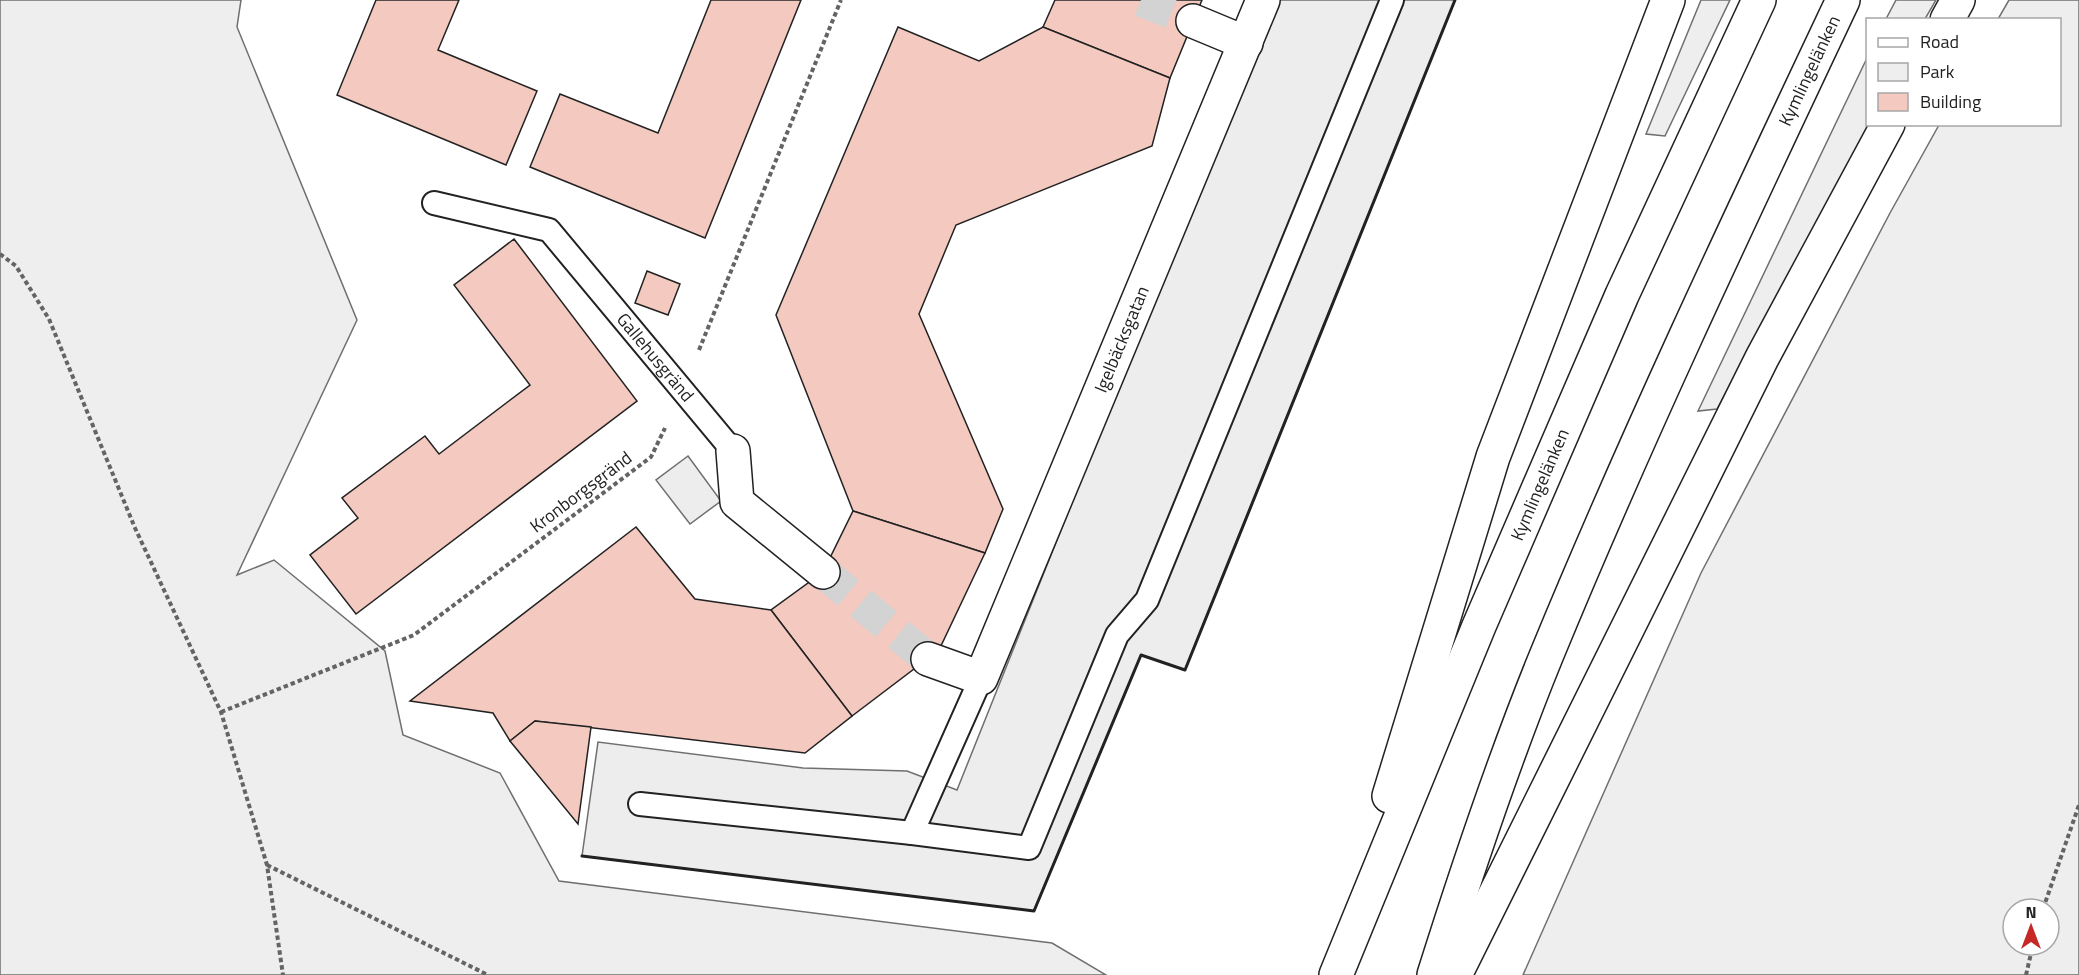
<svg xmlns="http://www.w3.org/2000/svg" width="2079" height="975" font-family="'Titillium Web',sans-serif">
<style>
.green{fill:#eee;stroke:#6f6f6f;stroke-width:1.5;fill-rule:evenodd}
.parking{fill:#ededed;stroke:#6f6f6f;stroke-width:1.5}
.building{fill:#f3c9c0;stroke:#222;stroke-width:1.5}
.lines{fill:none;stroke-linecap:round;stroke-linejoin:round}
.minor-tunnel{stroke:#d3d3d3;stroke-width:33;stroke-dasharray:33 16;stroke-linecap:butt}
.service-casing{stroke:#222;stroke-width:26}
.minor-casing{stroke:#222;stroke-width:36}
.motorway-casing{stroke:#222;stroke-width:36}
.path{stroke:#646464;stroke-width:4;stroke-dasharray:4.5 3;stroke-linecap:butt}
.service{stroke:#fff;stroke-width:22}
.minor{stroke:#fff;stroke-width:33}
.motorway{stroke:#fff;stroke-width:33}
.wall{stroke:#222;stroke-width:3}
.labels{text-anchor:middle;stroke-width:4.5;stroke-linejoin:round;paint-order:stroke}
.street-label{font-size:18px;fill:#222;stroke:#fff}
</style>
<rect width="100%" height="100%" fill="#fff"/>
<g class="green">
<path d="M 0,0 L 241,0 L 237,27 L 357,320 L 237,575 L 274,560 L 385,651 L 403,735 L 500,773 L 559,881 L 1052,943 L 1106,975 L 0,975 Z"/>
<path d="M 1701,0 L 1730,0 L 1665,136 L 1646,134 Z"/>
<path d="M 1896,0 L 1936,0 L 1925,19 L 1886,19 Z"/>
<path d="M 2009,0 L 2079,0 L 2079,975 L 1523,975 L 1701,573 L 1890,213 L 1939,125 L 2060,124 L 2060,20 L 1998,19 ZM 2013,909 L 2049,909 L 2049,945 L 2013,945 Z"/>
<path d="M 1867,58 L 1868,124 L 1869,125 L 1717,409 L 1698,411 Z"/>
</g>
<g class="parking">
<path d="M 1273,0 L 1455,0 L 1185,670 L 1141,655 L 1034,911 L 582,856 L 598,742 L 803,768 L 907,771 L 957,790 Z"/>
<path d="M 688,456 L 721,501 L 690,524 L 656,480 Z"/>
</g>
<g class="building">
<path d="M 376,0 L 459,0 L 438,50 L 537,91 L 506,165 L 337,95 Z"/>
<path d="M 711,0 L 801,0 L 705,238 L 530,167 L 560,94 L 658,133 Z"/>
<path d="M 1055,0 L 1202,0 L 1170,78 L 1043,27 Z"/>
<path d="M 898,27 L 979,61 L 1043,27 L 1170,78 L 1152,146 L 956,225 L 919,314 L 1003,509 L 985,553 L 853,511 L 776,315 Z"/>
<path d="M 514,239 L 637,401 L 356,614 L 310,555 L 358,518 L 342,498 L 425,436 L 439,454 L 530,385 L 454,285 Z"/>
<path d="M 647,271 L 680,284 L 668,315 L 635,303 Z"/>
<path d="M 853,511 L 985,553 L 939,650 L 852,716 L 771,610 L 823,572 Z"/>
<path d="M 636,527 L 695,599 L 771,610 L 852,716 L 805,753 L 535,721 L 510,741 L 493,713 L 410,701 Z"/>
<path d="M 535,721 L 591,727 L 578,824 L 510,741 Z"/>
</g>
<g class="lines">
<g class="minor-tunnel">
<path d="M 1141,0 L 1193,21"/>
<path d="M 823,572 L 928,659"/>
</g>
<g class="service-casing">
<g id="service">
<path id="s1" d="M 434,203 L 549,230 L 733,451"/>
<path d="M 640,804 L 912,833 L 1029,848 L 1117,635 L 1147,600 L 1392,0"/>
<path d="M 912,833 L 981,678"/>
</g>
</g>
<g class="minor-casing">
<g id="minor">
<path d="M 1193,21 L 1246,43"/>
<path d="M 733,451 L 737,502 L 823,572"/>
<path id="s2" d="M 928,659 L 981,678 L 1263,0"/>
</g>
</g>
<g class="motorway-casing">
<g id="motorway">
<path d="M 1947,20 L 1958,0"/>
<path d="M 1389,796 L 1493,457 L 1668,0"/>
<path id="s3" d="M 1336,975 L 1479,626 L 1622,295 L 1759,0"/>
<path id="s4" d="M 1434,975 C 1468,867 1504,759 1547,654 C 1638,433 1741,216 1843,0"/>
<path d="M 1455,975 L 1762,358 L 1888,124"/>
</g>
</g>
<g class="path">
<path d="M 0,254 L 16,266 L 49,319 L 135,528 L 221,712 L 267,865 L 283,975"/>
<path d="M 699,350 L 841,0"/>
<path d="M 221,712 L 414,635 L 651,457 L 665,428"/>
<path d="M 267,865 L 488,975"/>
<path d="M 2043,909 L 2079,805"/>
<path d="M 2026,975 L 2033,945"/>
</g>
<use href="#service" class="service"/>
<use href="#minor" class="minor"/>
<use href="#motorway" class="motorway"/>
<path class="wall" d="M 582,856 L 1034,911 L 1141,655 L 1185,670 L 1455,0"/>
</g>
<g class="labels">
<g class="street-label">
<text dy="6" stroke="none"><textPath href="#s4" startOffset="980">Kymlingelänken</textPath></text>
<text dy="6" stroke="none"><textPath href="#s2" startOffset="423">Igelbäcksgatan</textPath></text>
<text dy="6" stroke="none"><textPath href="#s1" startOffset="284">Gallehusgränd</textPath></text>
<text dy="6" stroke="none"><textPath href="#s3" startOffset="531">Kymlingelänken</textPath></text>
<text transform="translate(581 492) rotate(-37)" y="6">Kronborgsgränd</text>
</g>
</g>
<rect x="1866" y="18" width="195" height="108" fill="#ffffff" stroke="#a7a7a7" stroke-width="1.5"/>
<rect x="1878" y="38" width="30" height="9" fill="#ffffff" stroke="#a7a7a7" stroke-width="1.5"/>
<text x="1920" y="48" font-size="18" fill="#222222">Road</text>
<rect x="1878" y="63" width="30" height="18" fill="#eeeeee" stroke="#a7a7a7" stroke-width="1.5"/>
<text x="1920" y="78" font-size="18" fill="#222222">Park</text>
<rect x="1878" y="93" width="30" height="18" fill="#f3c9c0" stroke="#a7a7a7" stroke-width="1.5"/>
<text x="1920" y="108" font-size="18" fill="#222222">Building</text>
<g transform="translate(2031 927)"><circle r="28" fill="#ffffff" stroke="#a7a7a7" stroke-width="1.5"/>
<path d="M0-4.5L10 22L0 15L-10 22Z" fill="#c62828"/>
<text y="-9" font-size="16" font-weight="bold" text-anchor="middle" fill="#222222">N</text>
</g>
</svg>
